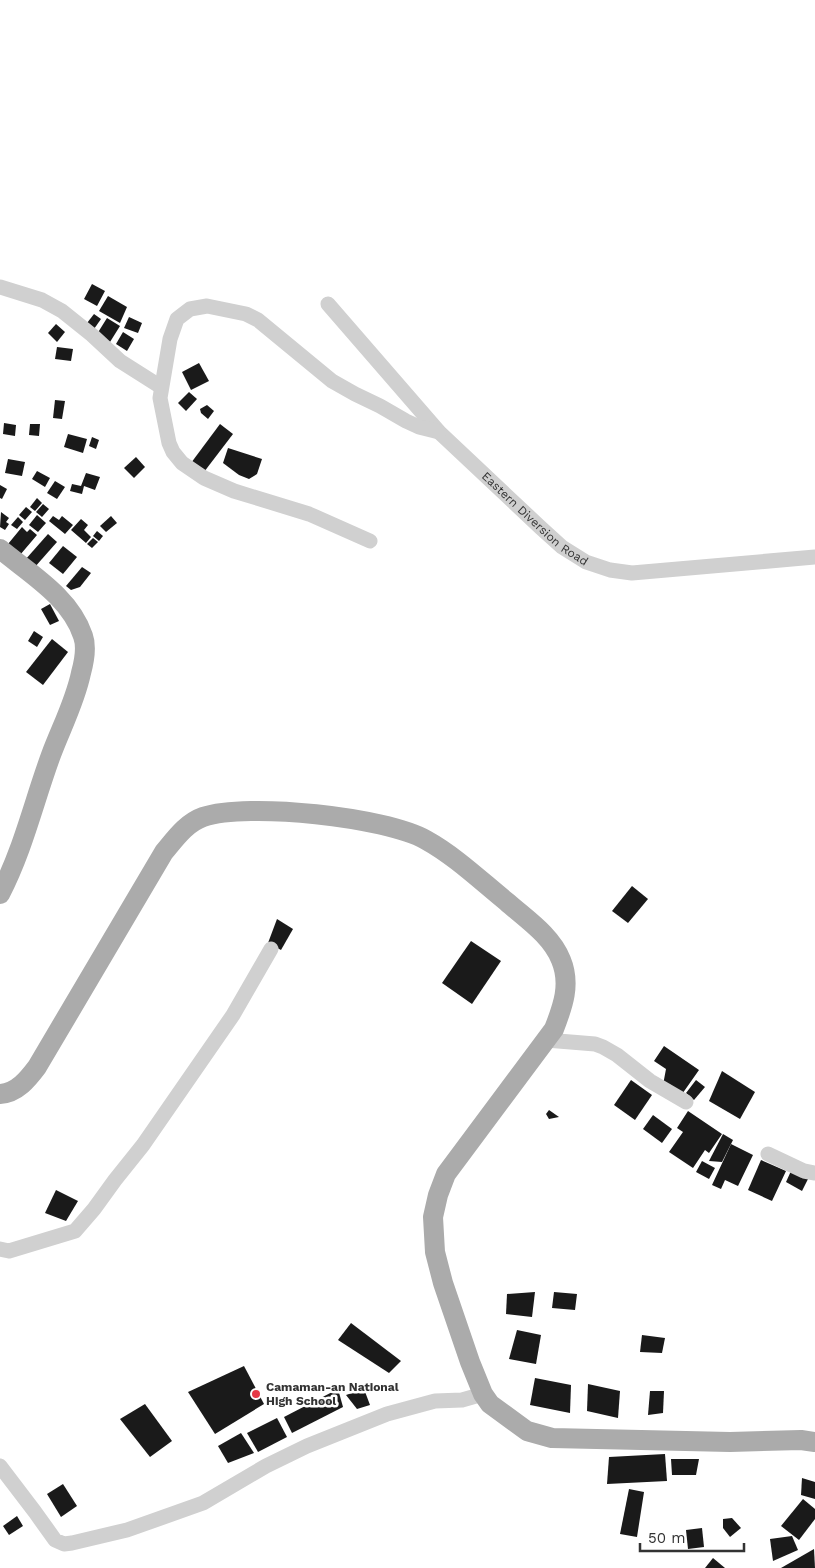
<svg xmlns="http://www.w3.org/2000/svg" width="815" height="1568" font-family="'Work Sans',sans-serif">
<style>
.building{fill:#1a1a1a}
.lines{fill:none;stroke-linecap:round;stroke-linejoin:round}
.minor{stroke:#d0d0d0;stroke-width:15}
.major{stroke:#ababab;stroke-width:20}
.poi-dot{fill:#e63946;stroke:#fff;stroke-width:2}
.labels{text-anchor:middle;stroke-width:5;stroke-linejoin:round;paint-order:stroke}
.street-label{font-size:12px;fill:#333;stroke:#fff}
.poi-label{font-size:12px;font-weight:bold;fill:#333;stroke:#fff;text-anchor:start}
</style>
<rect width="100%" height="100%" fill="#fff"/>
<g class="building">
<path d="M 92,284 L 105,291 L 97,306 L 84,299 Z"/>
<path d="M 108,296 L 127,307 L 120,323 L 99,311 Z"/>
<path d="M 94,314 L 101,319 L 94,329 L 87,323 Z"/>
<path d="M 129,317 L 142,323 L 138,333 L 124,328 Z"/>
<path d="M 107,318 L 120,326 L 110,342 L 97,334 Z"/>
<path d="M 56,324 L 65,332 L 57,342 L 48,333 Z"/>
<path d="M 123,332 L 134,339 L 127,351 L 116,344 Z"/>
<path d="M 57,347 L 73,349 L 71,361 L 55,359 Z"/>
<path d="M 199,363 L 209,381 L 191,390 L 182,372 Z"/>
<path d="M 189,392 L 197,399 L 186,411 L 178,403 Z"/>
<path d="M 55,400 L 65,401 L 62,419 L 53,418 Z"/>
<path d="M 207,405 L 214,411 L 208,419 L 201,413 L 200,409 Z"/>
<path d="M 4,423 L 16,425 L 15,436 L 3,434 Z"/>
<path d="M 30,424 L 40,424 L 39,436 L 29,435 Z"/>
<path d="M 220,424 L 233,434 L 204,472 L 191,463 Z"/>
<path d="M 68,434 L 87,439 L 83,453 L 64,447 Z"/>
<path d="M 92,437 L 99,440 L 96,449 L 89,446 Z"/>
<path d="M 228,448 L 262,459 L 257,474 L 249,479 L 239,475 L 223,463 Z"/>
<path d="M 136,457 L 145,467 L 134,478 L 124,468 Z"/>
<path d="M 8,459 L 25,462 L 22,476 L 5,473 Z"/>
<path d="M 37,471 L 50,478 L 45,487 L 32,479 Z"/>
<path d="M 86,473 L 100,477 L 95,490 L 84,486 L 82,494 L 70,491 L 72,484 L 81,486 Z"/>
<path d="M 55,481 L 65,487 L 57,499 L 47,493 Z"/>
<path d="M 0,485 L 7,489 L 2,499 L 0,498 Z"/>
<path d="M 37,498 L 42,503 L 35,511 L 30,507 Z"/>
<path d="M 43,504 L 49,509 L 42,517 L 36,512 Z"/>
<path d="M 26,507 L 32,512 L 25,520 L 19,515 Z"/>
<path d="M 1,512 L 9,518 L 6,522 L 9,524 L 5,530 L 0,527 Z"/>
<path d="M 37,515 L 46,523 L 38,532 L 29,525 Z"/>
<path d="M 53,516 L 59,520 L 62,516 L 73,525 L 65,534 L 49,521 Z"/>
<path d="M 111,516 L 117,523 L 106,532 L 100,526 Z"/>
<path d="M 18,517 L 23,522 L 17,529 L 11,525 Z"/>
<path d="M 81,519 L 88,525 L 84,530 L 91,537 L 86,543 L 71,530 Z"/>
<path d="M 22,527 L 27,532 L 30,529 L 37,535 L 20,555 L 8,544 Z"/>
<path d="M 97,531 L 103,536 L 99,541 L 93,536 Z"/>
<path d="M 48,534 L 57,542 L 34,568 L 25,560 Z"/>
<path d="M 93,538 L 98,542 L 92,548 L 87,544 Z"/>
<path d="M 63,546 L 77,557 L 63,574 L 49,563 Z"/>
<path d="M 82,567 L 91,573 L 80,587 L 71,590 L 66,586 Z"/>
<path d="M 50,604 L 59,621 L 50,625 L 41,609 Z"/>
<path d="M 34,631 L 43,637 L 37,647 L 28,641 Z"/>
<path d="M 52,639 L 68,652 L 43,685 L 26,672 Z"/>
<path d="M 632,886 L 648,899 L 628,923 L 612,911 Z"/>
<path d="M 277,919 L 293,929 L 281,950 L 268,943 Z"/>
<path d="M 471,941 L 501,961 L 472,1004 L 442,983 Z"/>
<path d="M 664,1046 L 699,1070 L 680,1097 L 663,1085 L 666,1069 L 654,1061 Z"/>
<path d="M 722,1071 L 755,1092 L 740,1119 L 709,1101 Z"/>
<path d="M 631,1080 L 652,1095 L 635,1120 L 614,1105 Z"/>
<path d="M 696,1080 L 705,1087 L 694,1100 L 686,1093 Z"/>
<path d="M 549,1110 L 559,1117 L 549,1119 L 546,1114 Z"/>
<path d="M 688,1111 L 722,1134 L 709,1153 L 705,1150 L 693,1168 L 669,1152 L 683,1132 L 677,1128 Z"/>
<path d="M 653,1115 L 672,1129 L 662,1143 L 643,1129 Z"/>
<path d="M 723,1134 L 733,1140 L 722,1162 L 709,1161 Z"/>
<path d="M 731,1144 L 753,1155 L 738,1186 L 725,1180 L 721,1189 L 712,1185 Z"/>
<path d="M 761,1160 L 786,1171 L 772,1201 L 748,1190 Z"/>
<path d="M 702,1161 L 715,1168 L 709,1179 L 696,1172 Z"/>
<path d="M 791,1171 L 808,1179 L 802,1191 L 786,1182 Z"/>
<path d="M 56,1190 L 78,1201 L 66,1221 L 45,1213 Z"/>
<path d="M 535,1292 L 532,1317 L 506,1314 L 507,1294 Z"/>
<path d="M 554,1292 L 577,1294 L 575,1310 L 552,1308 Z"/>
<path d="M 351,1323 L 401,1361 L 389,1373 L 338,1340 Z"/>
<path d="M 517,1330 L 541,1335 L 536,1364 L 509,1359 Z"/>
<path d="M 642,1335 L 665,1338 L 662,1353 L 640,1352 Z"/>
<path d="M 244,1366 L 264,1404 L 215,1434 L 188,1392 Z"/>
<path d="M 535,1378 L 571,1385 L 570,1413 L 530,1405 Z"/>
<path d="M 588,1384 L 620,1391 L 618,1418 L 587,1411 Z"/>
<path d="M 338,1389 L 343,1407 L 292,1433 L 284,1417 Z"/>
<path d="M 364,1389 L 370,1405 L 357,1409 L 346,1395 Z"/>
<path d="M 650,1391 L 664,1391 L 663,1413 L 648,1415 Z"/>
<path d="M 145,1404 L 172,1441 L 150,1457 L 120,1419 Z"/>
<path d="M 277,1418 L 287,1437 L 258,1452 L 247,1433 Z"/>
<path d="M 241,1433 L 254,1453 L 228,1463 L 218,1446 Z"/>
<path d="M 665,1454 L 667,1481 L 607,1484 L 609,1457 Z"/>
<path d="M 671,1459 L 699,1459 L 696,1475 L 672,1475 Z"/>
<path d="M 802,1478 L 815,1482 L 815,1499 L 801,1495 Z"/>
<path d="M 63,1484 L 77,1506 L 61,1517 L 47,1494 Z"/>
<path d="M 629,1489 L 644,1492 L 637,1537 L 620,1534 Z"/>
<path d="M 803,1499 L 815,1509 L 815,1519 L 799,1540 L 781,1526 Z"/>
<path d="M 17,1516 L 23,1526 L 9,1535 L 3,1526 Z"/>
<path d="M 732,1518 L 741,1528 L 730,1537 L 723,1528 L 723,1519 Z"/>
<path d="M 702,1528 L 704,1547 L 688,1549 L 686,1530 Z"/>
<path d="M 792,1536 L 798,1550 L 773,1561 L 770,1539 Z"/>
<path d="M 814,1549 L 815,1568 L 781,1568 Z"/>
<path d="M 713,1558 L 725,1568 L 705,1568 Z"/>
</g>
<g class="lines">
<g class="minor">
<path d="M 0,287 L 42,300 L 62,311 L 92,335 L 120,361 L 161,387"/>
<path id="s1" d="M 328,304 L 439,432 L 541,528 L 562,547 L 586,562 L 610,570 L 632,573 L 815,557"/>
<path d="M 370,541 L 309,514 L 234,491 L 204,478 L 182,463 L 173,452 L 169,443 L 160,398 L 170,339 L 177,319 L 190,309 L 207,306 L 246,314 L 258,320 L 332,381 L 355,394 L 380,406 L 406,421 L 419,427 L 439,432"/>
<path d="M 546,1040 L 595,1044 L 603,1047 L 617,1055 L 650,1081 L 686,1102"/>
<path d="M 768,1154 L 804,1171 L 815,1173"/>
<path d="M 0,1249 L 9,1251 L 75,1231 L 94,1209 L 115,1180 L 143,1145 L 233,1015 L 271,949"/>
<path d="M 0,1466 L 35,1512 L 55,1540 L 64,1544 L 72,1543 L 127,1530 L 203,1503 L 266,1466 L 307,1446 L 387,1414 L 435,1401 L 462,1400 L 483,1394"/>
</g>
<g class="major">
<path d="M 0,549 C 30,574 70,597 83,636 C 87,647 84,662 81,673 C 75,702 61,728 51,755 C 34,801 23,850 0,894"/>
<path d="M 0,1094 C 17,1093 28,1079 37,1067 L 164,852 C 175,839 186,823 203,817 C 248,802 385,817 426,840 C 455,856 481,881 507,902 C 526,919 551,935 561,960 C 571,984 563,1006 554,1029 L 446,1174 L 438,1195 L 433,1217 L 435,1252 L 443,1283 L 470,1362 L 483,1394 L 490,1404 L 527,1431 L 552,1438 L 730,1442 L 801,1440 L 815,1442"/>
</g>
</g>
<circle class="poi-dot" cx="256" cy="1394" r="5"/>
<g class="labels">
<g class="street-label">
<text dy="4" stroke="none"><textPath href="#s1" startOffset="299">Eastern Diversion Road</textPath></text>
</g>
<g class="poi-label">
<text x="266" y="1391">Camaman-an National<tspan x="266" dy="14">High School</tspan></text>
</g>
</g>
<path d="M640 1543v8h104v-8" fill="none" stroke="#333333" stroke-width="2.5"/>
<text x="648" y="1543" font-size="15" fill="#333333" stroke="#ffffff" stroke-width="4" paint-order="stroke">50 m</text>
</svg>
